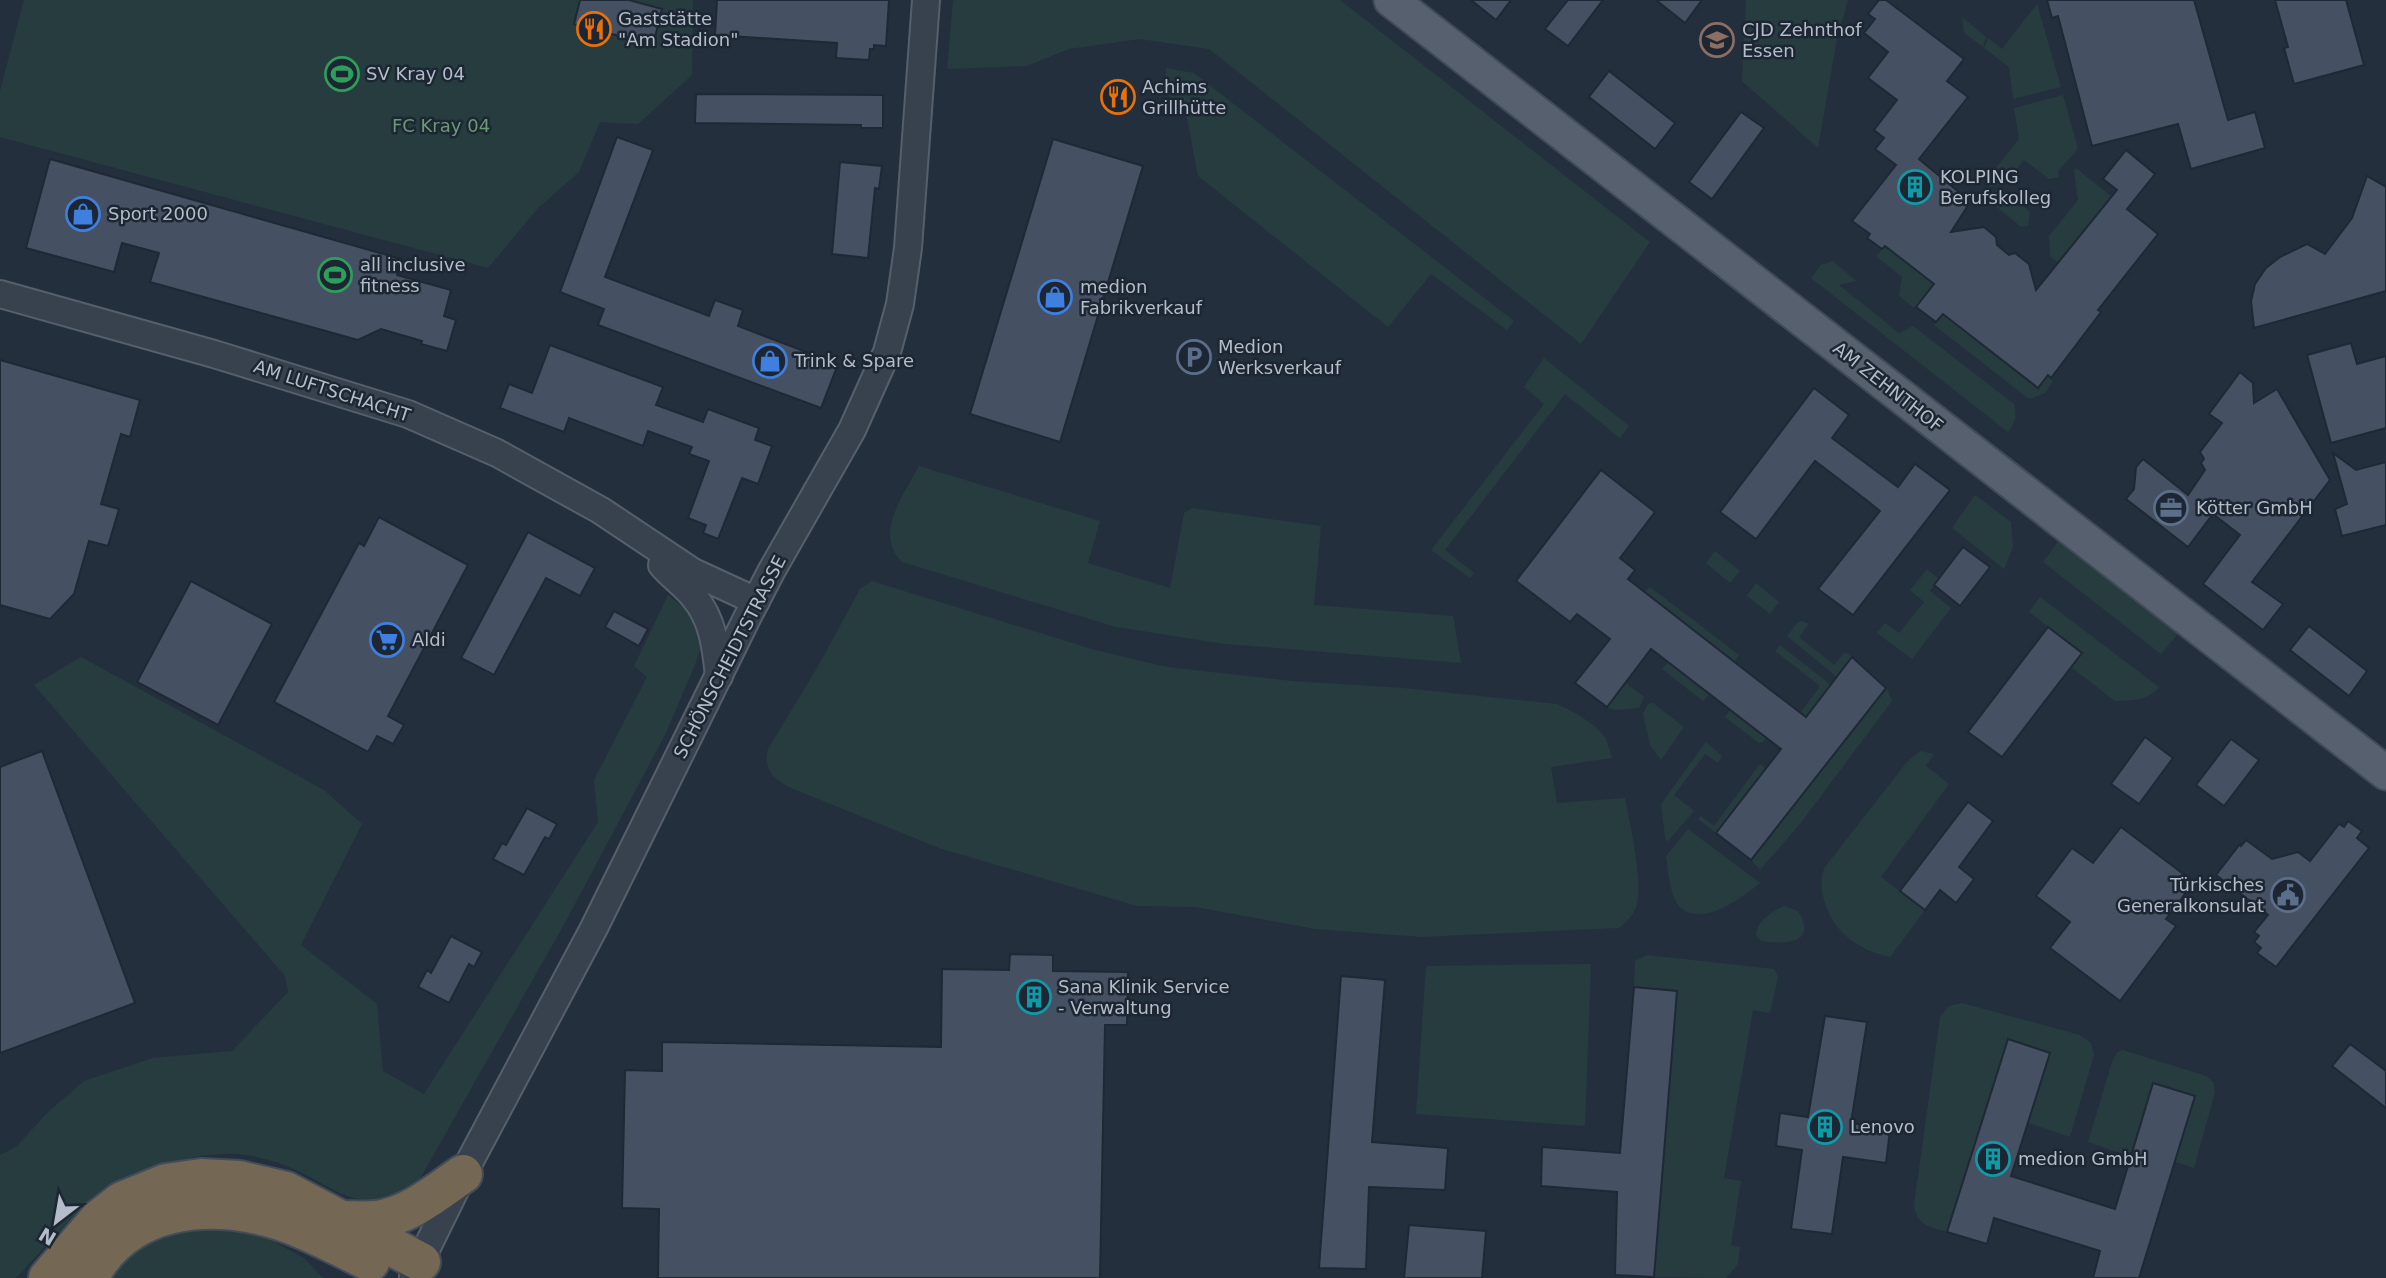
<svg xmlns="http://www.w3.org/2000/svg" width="2386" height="1278" font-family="'DejaVu Sans',sans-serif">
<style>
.green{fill:#263c3f}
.building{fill:#455162;stroke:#1f2835;stroke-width:2}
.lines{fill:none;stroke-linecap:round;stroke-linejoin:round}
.minor-casing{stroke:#565f6c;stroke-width:30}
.major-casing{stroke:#414a57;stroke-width:37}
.highway-casing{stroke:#434c59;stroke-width:42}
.minor{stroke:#38414e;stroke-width:26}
.major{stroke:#56606e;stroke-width:33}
.highway{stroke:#746855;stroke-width:38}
.labels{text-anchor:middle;stroke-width:5;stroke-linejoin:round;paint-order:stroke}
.poi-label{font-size:18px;fill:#b4bcc9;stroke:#1d2633;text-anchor:start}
.park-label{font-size:18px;fill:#6b9a76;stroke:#1d2633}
.street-label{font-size:18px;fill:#b4bcc9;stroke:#1d2633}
</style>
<rect width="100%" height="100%" fill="#242f3e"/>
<g class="green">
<path d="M 24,0 L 693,0 L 692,75 L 638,124 L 600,122 L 579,172 L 538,208 L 488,268 L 0,137 L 0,91 Z"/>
<path d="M 953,0 L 1340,0 L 1650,242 L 1581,344 L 1209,49 L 1140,39 L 1069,49 L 1027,66 L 947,69 Z"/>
<path d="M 1746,0 L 1848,0 L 1837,39 L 1818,148 L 1742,81 Z"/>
<path d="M 2037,4 L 2061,87 L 2013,99 L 2009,67 L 1984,48 L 1988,38 L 2002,49 Z"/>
<path d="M 1962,17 L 1986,37 L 1983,47 L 1964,33 Z"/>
<path d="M 1166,68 L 1194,73 L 1514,321 L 1507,330 L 1431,274 L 1388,327 L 1198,176 L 1185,108 L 1165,93 Z"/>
<path d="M 2063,95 L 2078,149 L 2058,171 L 2059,177 L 2049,179 L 2024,160 L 2004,185 L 1989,187 L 1987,179 L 2019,139 L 2014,108 Z"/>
<path d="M 2076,168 L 2112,197 L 2058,263 L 2050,256 L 2049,236 L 2078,200 L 2074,171 Z"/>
<path d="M 2003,190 L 2030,212 L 2028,226 L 2021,227 L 1991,202 L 1991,192 Z"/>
<path d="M 1885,246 L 1934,284 L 1916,307 L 1913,307 L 1899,296 L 1902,277 L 1876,256 Z"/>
<path d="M 1833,261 L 1856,281 L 1839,285 L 1899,333 L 1913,326 L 2014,404 C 2017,416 2016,422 2008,432 L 1811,278 L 1821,265 Z"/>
<path d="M 1943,314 L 2037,388 L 2048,375 L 2053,381 L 2045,393 L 2029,399 L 1934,325 Z"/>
<path d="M 1544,358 L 1629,426 L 1620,438 L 1565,394 L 1445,550 L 1474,573 L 1470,578 L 1431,550 L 1544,404 L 1524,387 Z"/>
<path d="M 919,466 L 1100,521 L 1088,563 L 1170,588 L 1184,513 L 1192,508 L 1321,526 L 1314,605 L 1453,616 L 1461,663 L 1225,644 L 1116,627 L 902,562 C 873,533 904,495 919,466 Z"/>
<path d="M 1975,495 L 2011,522 L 2013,547 L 2004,569 L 1952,528 Z"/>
<path d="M 2067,530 L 2186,624 L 2161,654 L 2043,562 Z"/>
<path d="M 1715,551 L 1740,571 L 1730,583 L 1706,563 Z"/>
<path d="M 1927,569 L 1939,579 L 1930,591 L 1951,608 L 1912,659 L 1877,633 L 1885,623 L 1899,633 L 1924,602 L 1910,590 Z"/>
<path d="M 872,581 L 1095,650 L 1167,667 L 1292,681 L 1403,688 L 1557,704 L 1577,714 L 1596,727 L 1606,738 L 1612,758 L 1551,767 L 1557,803 L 1625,798 C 1630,825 1644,882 1636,907 C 1633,916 1625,923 1619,928 L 1422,937 L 1315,929 L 1195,907 L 1137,906 L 939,848 L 791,788 C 773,778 763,771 768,749 L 817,668 L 860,589 Z"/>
<path d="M 1756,583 L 1779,602 L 1770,614 L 1747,596 Z"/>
<path d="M 1650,587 L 1739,655 L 1734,662 L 1645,592 Z"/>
<path d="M 668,595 L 697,618 L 704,638 L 695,665 L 665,735 L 566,921 L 421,1177 C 414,1185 408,1193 398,1199 C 393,1201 388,1201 382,1201 C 345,1204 322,1180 289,1167 C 278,1162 264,1159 253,1156 C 216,1149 171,1160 137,1174 C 88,1193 52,1241 16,1278 L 0,1278 L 0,1155 L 16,1147 L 48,1112 L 84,1081 L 153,1058 L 232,1051 L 288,992 L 285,976 L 34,685 L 81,657 L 324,790 L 362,824 L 301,945 L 377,1004 L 383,1071 L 424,1094 L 598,822 L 594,780 L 647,677 L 634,666 Z"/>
<path d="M 2040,597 L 2159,687 C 2148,701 2133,700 2115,701 L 2071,667 L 2082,653 L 2029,612 Z"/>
<path d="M 1802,621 L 1809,624 L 1799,637 L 1834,665 L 1845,652 L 1852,657 L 1837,677 L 1787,636 L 1798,622 Z"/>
<path d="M 1780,645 L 1831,685 L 1806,717 L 1801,712 L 1820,686 L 1775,651 Z"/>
<path d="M 1668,662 L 1709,694 L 1703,701 L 1662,669 Z"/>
<path d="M 1626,683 L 1644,697 L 1639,708 L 1616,710 L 1607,707 Z"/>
<path d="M 1887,688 L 1892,701 L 1800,824 L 1760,870 L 1751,860 Z"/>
<path d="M 1653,703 L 1684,727 L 1661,760 L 1650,745 L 1643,714 L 1648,704 Z"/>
<path d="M 1730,710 L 1766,738 L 1763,742 L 1759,743 L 1725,717 Z"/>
<path d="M 1706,742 L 1722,756 L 1718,763 L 1705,754 L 1674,795 L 1694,811 L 1667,842 L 1665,837 L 1661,804 Z"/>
<path d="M 1920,751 L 1934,754 L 1926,766 L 1949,784 L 1881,877 L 1925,910 L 1890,957 C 1858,950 1833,932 1824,900 C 1821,888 1820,878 1825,867 L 1907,762 Z"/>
<path d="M 1760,764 L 1766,769 L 1716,833 L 1698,819 L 1701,816 L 1714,826 Z"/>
<path d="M 1688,829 L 1760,883 C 1740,900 1688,937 1673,895 C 1669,883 1668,869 1666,856 Z"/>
<path d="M 1784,906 L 1798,911 C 1819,945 1783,944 1761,941 L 1756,935 C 1757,920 1772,912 1784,906 Z"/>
<path d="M 1647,955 L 1774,969 L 1778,977 L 1770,1013 L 1753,1010 L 1724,1178 L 1741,1181 L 1731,1245 L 1740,1247 L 1738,1264 L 1726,1278 L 1654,1277 L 1677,991 L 1634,987 L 1635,961 Z"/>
<path d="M 1591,964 L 1585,1126 L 1416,1114 L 1426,966 Z"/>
<path d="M 1962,1003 L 2080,1035 L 2091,1043 L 2094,1055 L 2070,1137 L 2028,1123 L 2050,1053 L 2008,1039 L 1947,1232 C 1930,1227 1916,1225 1914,1205 L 1940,1017 L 1949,1006 Z"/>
<path d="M 2123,1050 L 2206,1076 L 2213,1082 L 2215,1092 L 2194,1168 L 2175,1162 L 2195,1096 L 2154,1084 L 2131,1157 L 2088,1142 L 2112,1062 L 2117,1052 Z"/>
<path d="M 186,1223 L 261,1234 L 305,1259 L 323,1278 L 103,1278 L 127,1250 Z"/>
</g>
<g class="building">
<path d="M 580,0 L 629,0 L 662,9 L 653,45 L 574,24 Z"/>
<path d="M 717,0 L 889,0 L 886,46 L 874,45 L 874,49 L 870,49 L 869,60 L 836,58 L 837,43 L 715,35 Z"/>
<path d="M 1471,0 L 1511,0 L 1496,20 Z"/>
<path d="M 1568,0 L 1603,0 L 1568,46 L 1545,29 Z"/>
<path d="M 1656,0 L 1702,0 L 1685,23 Z"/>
<path d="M 1879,0 L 1886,0 L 1964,59 L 1947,81 L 1968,97 L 1919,159 L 1966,198 L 1967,207 L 1951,232 L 1984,227 L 1996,237 L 1997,245 L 2009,255 L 2015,253 L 2029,264 L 2036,290 L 2117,190 L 2103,179 L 2126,150 L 2155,174 L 2127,209 L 2158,234 L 2098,310 L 2101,312 L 2051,378 L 2048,375 L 2038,388 L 1943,314 L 1936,322 L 1916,307 L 1934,284 L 1885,246 L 1882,249 L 1867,238 L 1870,234 L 1852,221 L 1896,165 L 1875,149 L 1884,138 L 1874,130 L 1897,100 L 1868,78 L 1888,52 L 1864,33 L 1875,19 L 1868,14 Z"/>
<path d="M 2047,0 L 2194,0 L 2228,120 L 2255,112 L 2265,148 L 2191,169 L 2178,124 L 2092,146 L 2058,16 L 2052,18 Z"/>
<path d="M 2275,0 L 2346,0 L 2364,65 L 2294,84 L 2284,48 L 2288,47 Z"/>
<path d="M 1609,71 L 1675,123 L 1655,149 L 1589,97 Z"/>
<path d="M 696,94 L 883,95 L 883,128 L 861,128 L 861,125 L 695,123 Z"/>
<path d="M 1741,112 L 1764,128 L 1712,199 L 1689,182 Z"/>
<path d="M 617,137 L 653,150 L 605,277 L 709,316 L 715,300 L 743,310 L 738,326 L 838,364 L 821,408 L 598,325 L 604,309 L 560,292 Z"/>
<path d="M 1053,139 L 1143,166 L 1060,442 L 970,414 Z"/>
<path d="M 50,159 L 401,259 L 397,275 L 451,290 L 444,316 L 456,320 L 447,351 L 421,344 L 422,341 L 381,329 L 358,340 L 150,282 L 159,253 L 122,243 L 114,272 L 26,248 Z"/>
<path d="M 840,162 L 882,166 L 879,189 L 875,188 L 868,258 L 832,254 Z"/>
<path d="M 2367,176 L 2386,187 L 2386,291 L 2254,328 L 2251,301 L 2255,284 L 2266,268 L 2280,257 L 2307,244 L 2325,254 L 2352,218 Z"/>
<path d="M 2351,343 L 2357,364 L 2386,356 L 2386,428 L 2331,443 L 2307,355 Z"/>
<path d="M 550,345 L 663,387 L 656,405 L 703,422 L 708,409 L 759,428 L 755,440 L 772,446 L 758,484 L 742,478 L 718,539 L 703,533 L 706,525 L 688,518 L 709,461 L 689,454 L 692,447 L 648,431 L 643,446 L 569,418 L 564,432 L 500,408 L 509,384 L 532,393 Z"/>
<path d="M 0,360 L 140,400 L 130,437 L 121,434 L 101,504 L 119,509 L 108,546 L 89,541 L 74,594 L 50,619 L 0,605 Z"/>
<path d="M 2240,372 L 2253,383 L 2254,403 L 2277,389 L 2330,480 L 2252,582 L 2283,604 L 2263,630 L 2203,584 L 2240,535 L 2213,514 L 2188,547 L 2126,499 L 2134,489 L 2136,467 L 2143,459 L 2188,495 L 2205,470 L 2201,463 L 2204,459 L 2200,452 L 2222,423 L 2209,414 Z"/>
<path d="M 1814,388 L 1849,415 L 1832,438 L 1898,487 L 1915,464 L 1950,490 L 1853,615 L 1818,589 L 1880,511 L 1865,499 L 1815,461 L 1756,539 L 1720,512 Z"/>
<path d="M 2333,453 L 2356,470 L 2386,462 L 2386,525 L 2342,536 L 2335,509 L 2347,504 Z"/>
<path d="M 1601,470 L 1655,512 L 1620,558 L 1635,570 L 1628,579 L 1755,678 L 1806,717 L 1852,657 L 1886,688 L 1751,860 L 1716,833 L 1781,749 L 1651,649 L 1607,707 L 1575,683 L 1610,639 L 1577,614 L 1570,622 L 1516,581 Z"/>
<path d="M 379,517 L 468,565 L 388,716 L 404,725 L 393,744 L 377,736 L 368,752 L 274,702 L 359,543 L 364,546 Z"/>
<path d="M 528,532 L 595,568 L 580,596 L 546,578 L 494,675 L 461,658 Z"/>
<path d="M 1963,547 L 1990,567 L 1960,606 L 1934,585 Z"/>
<path d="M 191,581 L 272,624 L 218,725 L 137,682 Z"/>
<path d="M 614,611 L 648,629 L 639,646 L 605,627 Z"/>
<path d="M 2309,626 L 2367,671 L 2349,696 L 2290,650 Z"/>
<path d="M 2048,627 L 2082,653 L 2002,757 L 1968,732 Z"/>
<path d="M 2145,737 L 2173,758 L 2139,804 L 2111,784 Z"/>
<path d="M 2231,739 L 2259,760 L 2224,806 L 2196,785 Z"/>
<path d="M 42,751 L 135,1003 L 0,1053 L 0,767 Z"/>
<path d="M 1968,802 L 1993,821 L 1959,867 L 1974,879 L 1956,903 L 1940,890 L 1925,910 L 1900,891 Z"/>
<path d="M 527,808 L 557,824 L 549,839 L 545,837 L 524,875 L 493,859 L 502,843 L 506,845 Z"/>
<path d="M 2348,821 L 2362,831 L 2357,838 L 2369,848 L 2276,967 L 2257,953 L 2261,948 L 2254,942 L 2259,936 L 2254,932 L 2268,915 L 2216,875 L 2240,844 L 2241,846 L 2246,840 L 2272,859 L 2298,852 L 2310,861 L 2339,824 L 2344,827 Z"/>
<path d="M 2121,827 L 2194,882 L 2166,919 L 2176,926 L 2120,1001 L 2050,948 L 2070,922 L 2036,896 L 2072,848 L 2093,863 Z"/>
<path d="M 451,936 L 482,952 L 474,967 L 469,964 L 449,1003 L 418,987 L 427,970 L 431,973 Z"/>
<path d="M 1010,954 L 1053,955 L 1053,971 L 1128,972 L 1127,1025 L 1105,1025 L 1100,1278 L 658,1278 L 659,1209 L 622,1208 L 625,1070 L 662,1071 L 662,1042 L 941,1047 L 942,969 L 1009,970 Z"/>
<path d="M 1341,976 L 1385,980 L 1372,1142 L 1448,1148 L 1445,1190 L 1369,1187 L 1366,1269 L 1319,1268 Z"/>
<path d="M 1634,987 L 1677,991 L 1654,1277 L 1615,1275 L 1617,1192 L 1541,1186 L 1542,1147 L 1620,1153 Z"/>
<path d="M 1825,1016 L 1867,1022 L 1851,1123 L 1890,1130 L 1886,1163 L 1843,1157 L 1832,1234 L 1791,1229 L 1802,1150 L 1776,1146 L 1780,1113 L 1808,1117 Z"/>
<path d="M 2008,1039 L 2050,1053 L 2011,1176 L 2096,1203 L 2115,1209 L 2153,1083 L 2195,1096 L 2139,1278 L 2093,1278 L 2100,1251 L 1994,1218 L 1987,1244 L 1947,1232 Z"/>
<path d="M 2350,1044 L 2386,1071 L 2386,1108 L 2332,1066 Z"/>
<path d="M 1409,1225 L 1486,1231 L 1482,1278 L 1404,1278 Z"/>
</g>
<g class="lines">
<g class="minor-casing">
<g id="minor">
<path d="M 0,294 L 214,354 L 408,414 L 497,453 L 600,510 L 693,572 L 756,601"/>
<path d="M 662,565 C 672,577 685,585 694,597 C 713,619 716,648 719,676"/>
<path d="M 413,1276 L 463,1174 L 594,928 L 747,618 L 772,570 L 852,430 L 887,352 L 900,304 L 908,248 L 926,0"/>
</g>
</g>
<g class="major-casing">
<path id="major" d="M 1391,0 L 2386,773"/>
</g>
<g class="highway-casing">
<g id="highway">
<path d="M 342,1220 C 353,1220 365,1221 376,1220 C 409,1216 437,1192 463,1174"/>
<path d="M 48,1278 L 99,1219 L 122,1201 L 166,1183 L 201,1178 L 239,1180 L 286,1191 L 421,1262"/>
<path d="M 89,1278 C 126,1207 206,1199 277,1220 C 309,1230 339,1247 370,1262"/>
</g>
</g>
<use href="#minor" class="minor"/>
<use href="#major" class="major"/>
<use href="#highway" class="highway"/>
</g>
<defs>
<g id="restaurant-ring" transform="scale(1.75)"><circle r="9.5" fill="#1d2633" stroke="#e8710a" stroke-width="1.5"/><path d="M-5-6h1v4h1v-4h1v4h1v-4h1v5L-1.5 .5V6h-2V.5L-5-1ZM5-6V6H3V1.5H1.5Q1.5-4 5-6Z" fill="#e8710a"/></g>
<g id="school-ring" transform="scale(1.75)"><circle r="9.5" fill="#1d2633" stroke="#8d6e63" stroke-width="1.5"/><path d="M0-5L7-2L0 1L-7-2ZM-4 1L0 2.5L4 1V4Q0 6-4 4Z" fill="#8d6e63"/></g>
<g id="stadium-ring" transform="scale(1.75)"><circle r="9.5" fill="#1d2633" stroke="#2e9e5b" stroke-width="1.5"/><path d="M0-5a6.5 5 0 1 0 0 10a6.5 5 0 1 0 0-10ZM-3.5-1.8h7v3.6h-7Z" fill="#2e9e5b"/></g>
<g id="building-ring" transform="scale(1.75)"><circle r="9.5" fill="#1d2633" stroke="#0f9aa8" stroke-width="1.5"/><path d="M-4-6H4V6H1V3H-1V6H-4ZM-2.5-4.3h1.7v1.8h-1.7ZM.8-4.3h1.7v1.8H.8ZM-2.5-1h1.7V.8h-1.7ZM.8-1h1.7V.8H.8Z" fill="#0f9aa8"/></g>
<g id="shop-ring" transform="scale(1.75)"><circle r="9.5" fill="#1d2633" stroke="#3f7fe0" stroke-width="1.5"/><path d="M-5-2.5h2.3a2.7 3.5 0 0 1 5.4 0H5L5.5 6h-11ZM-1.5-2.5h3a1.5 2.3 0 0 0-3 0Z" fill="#3f7fe0"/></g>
<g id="parking-ring" transform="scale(1.75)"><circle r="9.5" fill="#1d2633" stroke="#5c6f8a" stroke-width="1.5"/><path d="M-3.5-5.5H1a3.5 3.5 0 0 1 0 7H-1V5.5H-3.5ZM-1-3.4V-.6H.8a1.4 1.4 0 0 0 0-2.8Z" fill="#5c6f8a"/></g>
<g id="office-ring" transform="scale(1.75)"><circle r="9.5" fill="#1d2633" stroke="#5c6f8a" stroke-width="1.5"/><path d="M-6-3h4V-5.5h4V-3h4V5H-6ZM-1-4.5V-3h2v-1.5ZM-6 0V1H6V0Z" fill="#5c6f8a"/></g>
<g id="supermarket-ring" transform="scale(1.75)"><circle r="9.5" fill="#1d2633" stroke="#3f7fe0" stroke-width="1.5"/><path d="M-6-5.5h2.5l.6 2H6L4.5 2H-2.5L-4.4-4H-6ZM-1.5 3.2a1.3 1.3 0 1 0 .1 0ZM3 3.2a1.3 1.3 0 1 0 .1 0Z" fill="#3f7fe0"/></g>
<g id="civic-ring" transform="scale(1.75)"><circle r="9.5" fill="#1d2633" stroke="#5c6f8a" stroke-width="1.5"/><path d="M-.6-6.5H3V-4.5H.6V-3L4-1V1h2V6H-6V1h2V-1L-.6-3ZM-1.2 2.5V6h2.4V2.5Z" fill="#5c6f8a"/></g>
</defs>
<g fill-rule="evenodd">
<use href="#restaurant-ring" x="594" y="29"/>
<use href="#school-ring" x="1717" y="40"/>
<use href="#stadium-ring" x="342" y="74"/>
<use href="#restaurant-ring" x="1118" y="97"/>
<use href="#building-ring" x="1915" y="187"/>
<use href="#shop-ring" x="83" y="214"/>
<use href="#stadium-ring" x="335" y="275"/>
<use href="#shop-ring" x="1055" y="297"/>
<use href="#parking-ring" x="1194" y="357"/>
<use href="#shop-ring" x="770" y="361"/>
<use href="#office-ring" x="2171" y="508"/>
<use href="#supermarket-ring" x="387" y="640"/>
<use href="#civic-ring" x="2288" y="895"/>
<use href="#building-ring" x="1034" y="997"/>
<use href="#building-ring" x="1825" y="1127"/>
<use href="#building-ring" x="1993" y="1159"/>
</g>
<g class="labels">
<g class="poi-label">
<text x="618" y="25">Gaststätte<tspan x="618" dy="21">"Am Stadion"</tspan></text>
<text x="1742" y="36">CJD Zehnthof<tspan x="1742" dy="21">Essen</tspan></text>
<text x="366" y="80">SV Kray 04</text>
<text x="1142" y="93">Achims<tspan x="1142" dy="21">Grillhütte</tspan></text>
<text x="1940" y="183">KOLPING<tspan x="1940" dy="21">Berufskolleg</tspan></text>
<text x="108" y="220">Sport 2000</text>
<text x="360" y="271">all inclusive<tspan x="360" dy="21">fitness</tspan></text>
<text x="1080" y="293">medion<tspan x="1080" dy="21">Fabrikverkauf</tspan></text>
<text x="1218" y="353">Medion<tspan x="1218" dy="21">Werksverkauf</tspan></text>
<text x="794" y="367">Trink &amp; Spare</text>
<text x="2196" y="514">Kötter GmbH</text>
<text x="412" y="646">Aldi</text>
<text x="2264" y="891" text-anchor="end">Türkisches<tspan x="2264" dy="21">Generalkonsulat</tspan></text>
<text x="1058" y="993">Sana Klinik Service<tspan x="1058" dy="21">- Verwaltung</tspan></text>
<text x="1850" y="1133">Lenovo</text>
<text x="2018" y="1165">medion GmbH</text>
</g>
<g class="park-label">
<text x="441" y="132">FC Kray 04</text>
</g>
<g class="street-label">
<text transform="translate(1888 387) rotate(38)" y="6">AM ZEHNTHOF</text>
<text transform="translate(332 391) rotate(18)" y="6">AM LUFTSCHACHT</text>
<text transform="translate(730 657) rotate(-63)" y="6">SCHÖNSCHEIDTSTRASSE</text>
</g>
</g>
<g transform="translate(56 1222) rotate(211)" stroke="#1d2633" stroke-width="5" paint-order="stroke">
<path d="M0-5L12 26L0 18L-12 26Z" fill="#b4bcc9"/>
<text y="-10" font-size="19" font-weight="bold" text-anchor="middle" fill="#b4bcc9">N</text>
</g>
</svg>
